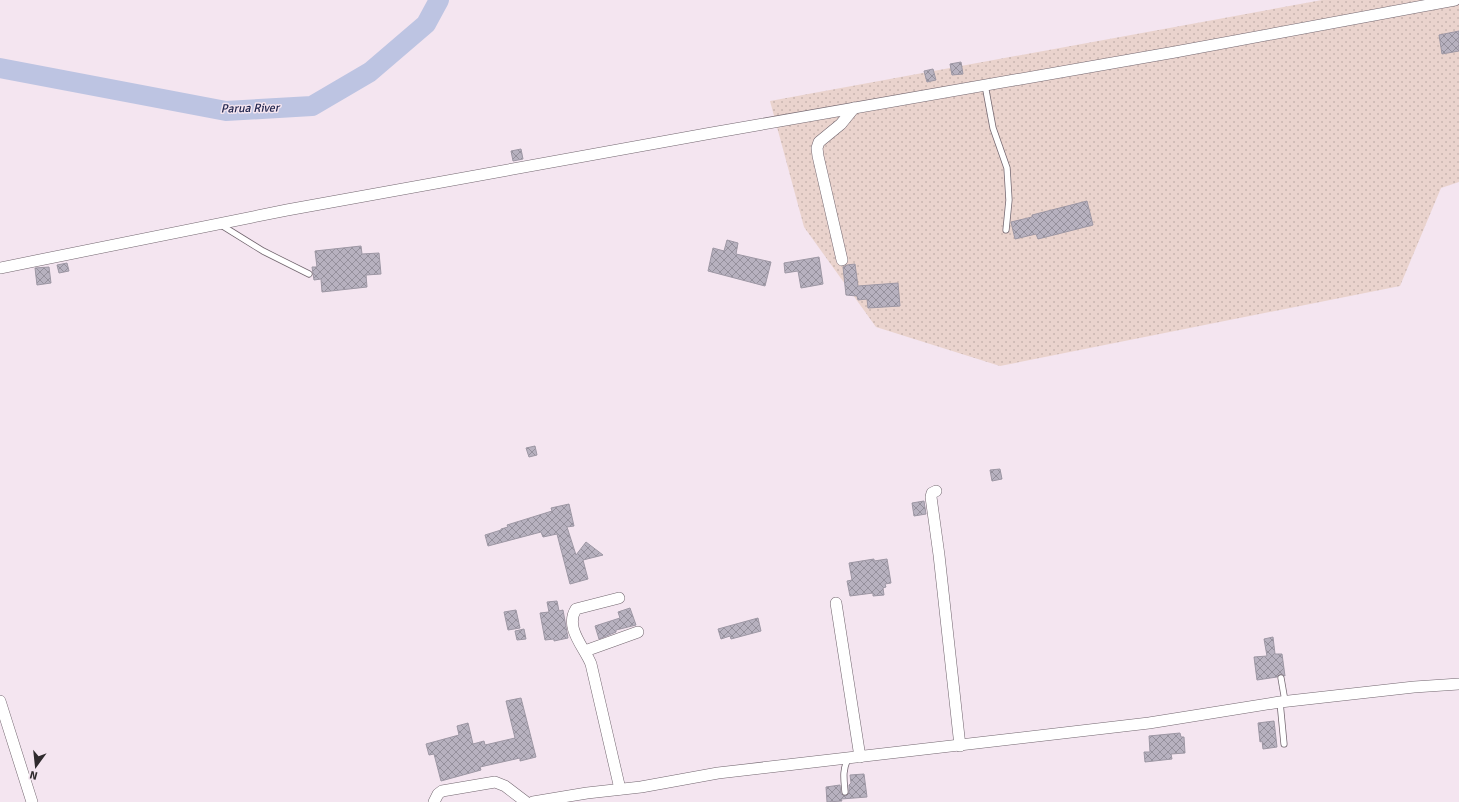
<svg xmlns="http://www.w3.org/2000/svg" width="1459" height="802" font-family="Signika,sans-serif">
<style>
.grass{fill:url(#grass-dots)}
.lines{fill:none;stroke-linecap:round;stroke-linejoin:round}
.river{stroke:#bdc4e2;stroke-width:20}
.building{fill:url(#building-cross-hatch);stroke:#9d97a4}
.service-casing{stroke:#72666f;stroke-width:7}
.minor-casing{stroke:#72666f;stroke-width:12}
.service{stroke:#fff;stroke-width:5.5}
.minor{stroke:#fff;stroke-width:11}
.labels{text-anchor:middle;stroke-width:3;stroke-linejoin:round;paint-order:stroke}
.water-label{font-size:12px;font-style:italic;fill:#21264e;stroke:#f4e5f0}
</style>
<defs>
<pattern id="grass-dots" width="8" height="8" patternUnits="userSpaceOnUse"><rect width="8" height="8" fill="#ead3cd"/><path d="M2 2h.1M6 6h.1" fill="none" stroke="#c9b5b0" stroke-width="1.8" stroke-linecap="round"/></pattern>
<pattern id="building-cross-hatch" width="8" height="8" patternUnits="userSpaceOnUse"><rect width="8" height="8" fill="#b7b1bf"/><path d="M0 0l8 8M0 8l8-8" fill="none" stroke="#95909c"/></pattern>
</defs>
<rect width="100%" height="100%" fill="#f4e5f0"/>
<path class="grass" d="M 1322,0 L 1459,0 L 1459,182 L 1441,188 L 1400,286 L 1000,366 L 876,327 L 804,227 L 770,101 Z"/>
<g class="lines">
<path class="river" d="M 0,68 L 226,111 L 312,106 L 370,72 L 426,24 L 439,0"/>
</g>
<g class="building">
<path d="M 1459,31 L 1459,51 L 1442,54 L 1439,35 Z"/>
<path d="M 961,62 L 963,74 L 952,75 L 950,64 Z"/>
<path d="M 933,69 L 936,80 L 927,82 L 924,71 Z"/>
<path d="M 521,149 L 523,159 L 513,161 L 511,151 Z"/>
<path d="M 1087,201 L 1093,225 L 1038,239 L 1036,234 L 1015,239 L 1011,222 L 1032,217 L 1032,215 Z"/>
<path d="M 727,240 L 738,243 L 736,254 L 771,262 L 765,286 L 708,271 L 713,248 L 724,251 Z"/>
<path d="M 361,246 L 362,254 L 379,253 L 381,274 L 366,275 L 367,287 L 322,292 L 321,279 L 314,280 L 312,267 L 317,267 L 315,251 Z"/>
<path d="M 819,257 L 823,284 L 801,288 L 798,271 L 785,273 L 784,263 Z"/>
<path d="M 67,263 L 69,271 L 59,273 L 57,265 Z"/>
<path d="M 855,264 L 858,286 L 898,283 L 900,306 L 868,308 L 867,299 L 858,300 L 857,296 L 846,295 L 843,267 L 847,265 Z"/>
<path d="M 49,267 L 51,283 L 37,285 L 35,268 Z"/>
<path d="M 535,446 L 537,455 L 529,457 L 526,448 Z"/>
<path d="M 1000,469 L 1002,479 L 992,481 L 990,470 Z"/>
<path d="M 924,501 L 926,514 L 914,516 L 912,503 Z"/>
<path d="M 569,504 L 574,526 L 567,527 L 576,555 L 586,542 L 603,555 L 583,560 L 588,579 L 570,584 L 557,534 L 543,537 L 541,532 L 488,546 L 485,535 L 501,530 L 501,529 L 508,527 L 507,525 L 552,511 L 551,508 Z"/>
<path d="M 874,559 L 874,561 L 887,559 L 891,583 L 885,584 L 886,587 L 883,588 L 884,595 L 873,596 L 873,593 L 850,596 L 847,581 L 852,580 L 849,563 Z"/>
<path d="M 557,601 L 559,611 L 563,610 L 568,638 L 554,641 L 554,639 L 545,640 L 540,613 L 549,612 L 547,602 Z"/>
<path d="M 630,608 L 636,625 L 616,630 L 616,632 L 599,639 L 595,626 L 620,618 L 618,612 Z"/>
<path d="M 516,610 L 520,628 L 508,630 L 504,612 Z"/>
<path d="M 758,618 L 761,631 L 731,639 L 730,636 L 721,639 L 718,629 Z"/>
<path d="M 524,629 L 526,639 L 517,640 L 515,631 Z"/>
<path d="M 1273,637 L 1275,654 L 1282,654 L 1285,676 L 1281,674 L 1277,677 L 1257,680 L 1254,657 L 1267,656 L 1264,639 Z"/>
<path d="M 521,698 L 536,757 L 520,761 L 520,758 L 480,767 L 481,770 L 441,781 L 434,754 L 429,755 L 426,744 L 459,735 L 457,726 L 468,723 L 473,744 L 484,741 L 485,745 L 515,738 L 506,701 Z"/>
<path d="M 1274,721 L 1277,747 L 1263,749 L 1262,741 L 1260,742 L 1258,723 Z"/>
<path d="M 1180,733 L 1181,737 L 1184,737 L 1185,753 L 1171,754 L 1172,759 L 1145,762 L 1144,752 L 1150,752 L 1149,736 Z"/>
<path d="M 864,774 L 867,797 L 841,799 L 842,801 L 827,802 L 826,787 L 840,785 L 841,794 L 846,796 L 849,793 L 849,785 L 851,783 L 850,775 Z"/>
</g>
<g class="lines">
<g class="service-casing">
<g id="service">
<path d="M 985,85 L 993,128 L 1007,168 L 1009,200 L 1006,230"/>
<path d="M 221,225 L 263,251 L 309,274"/>
<path d="M 1281,678 L 1285,701"/>
<path d="M 1280,702 L 1284,744"/>
<path d="M 845,792 C 844,780 842,770 848,759"/>
</g>
</g>
<g class="minor-casing">
<g id="minor">
<path d="M 842,260 L 818,156 L 817,148 L 819,142 L 841,124 L 854,108"/>
<path d="M 0,268 L 287,210 L 706,134 L 1175,52 L 1455,0"/>
<path d="M 936,491 L 932,493 L 931,497 L 939,555 L 960,746"/>
<path d="M 619,598 L 576,609 C 564,628 585,648 591,664 L 620,789"/>
<path d="M 836,603 L 860,757"/>
<path d="M 585,651 L 638,632"/>
<path d="M 0,701 L 32,802"/>
<path d="M 434,802 L 438,794 L 442,791 L 495,782 L 505,786 L 526,802"/>
<path d="M 533,802 L 587,793 L 641,787 L 718,773 L 1149,723 L 1280,702 L 1414,687 L 1459,684"/>
</g>
</g>
<use href="#service" class="service"/>
<use href="#minor" class="minor"/>
</g>
<g class="labels">
<g class="water-label">
<text transform="translate(250 108) rotate(-1)" y="4">Parua River</text>
</g>
</g>
<g transform="translate(36 766) rotate(195)" stroke="#f4e5f0" stroke-width="3" paint-order="stroke">
<path d="M0-3L7 15L0 10L-7 15Z" fill="#2f2a2d"/>
<text y="-6" font-size="11" font-weight="bold" text-anchor="middle" fill="#2f2a2d">N</text>
</g>
</svg>
